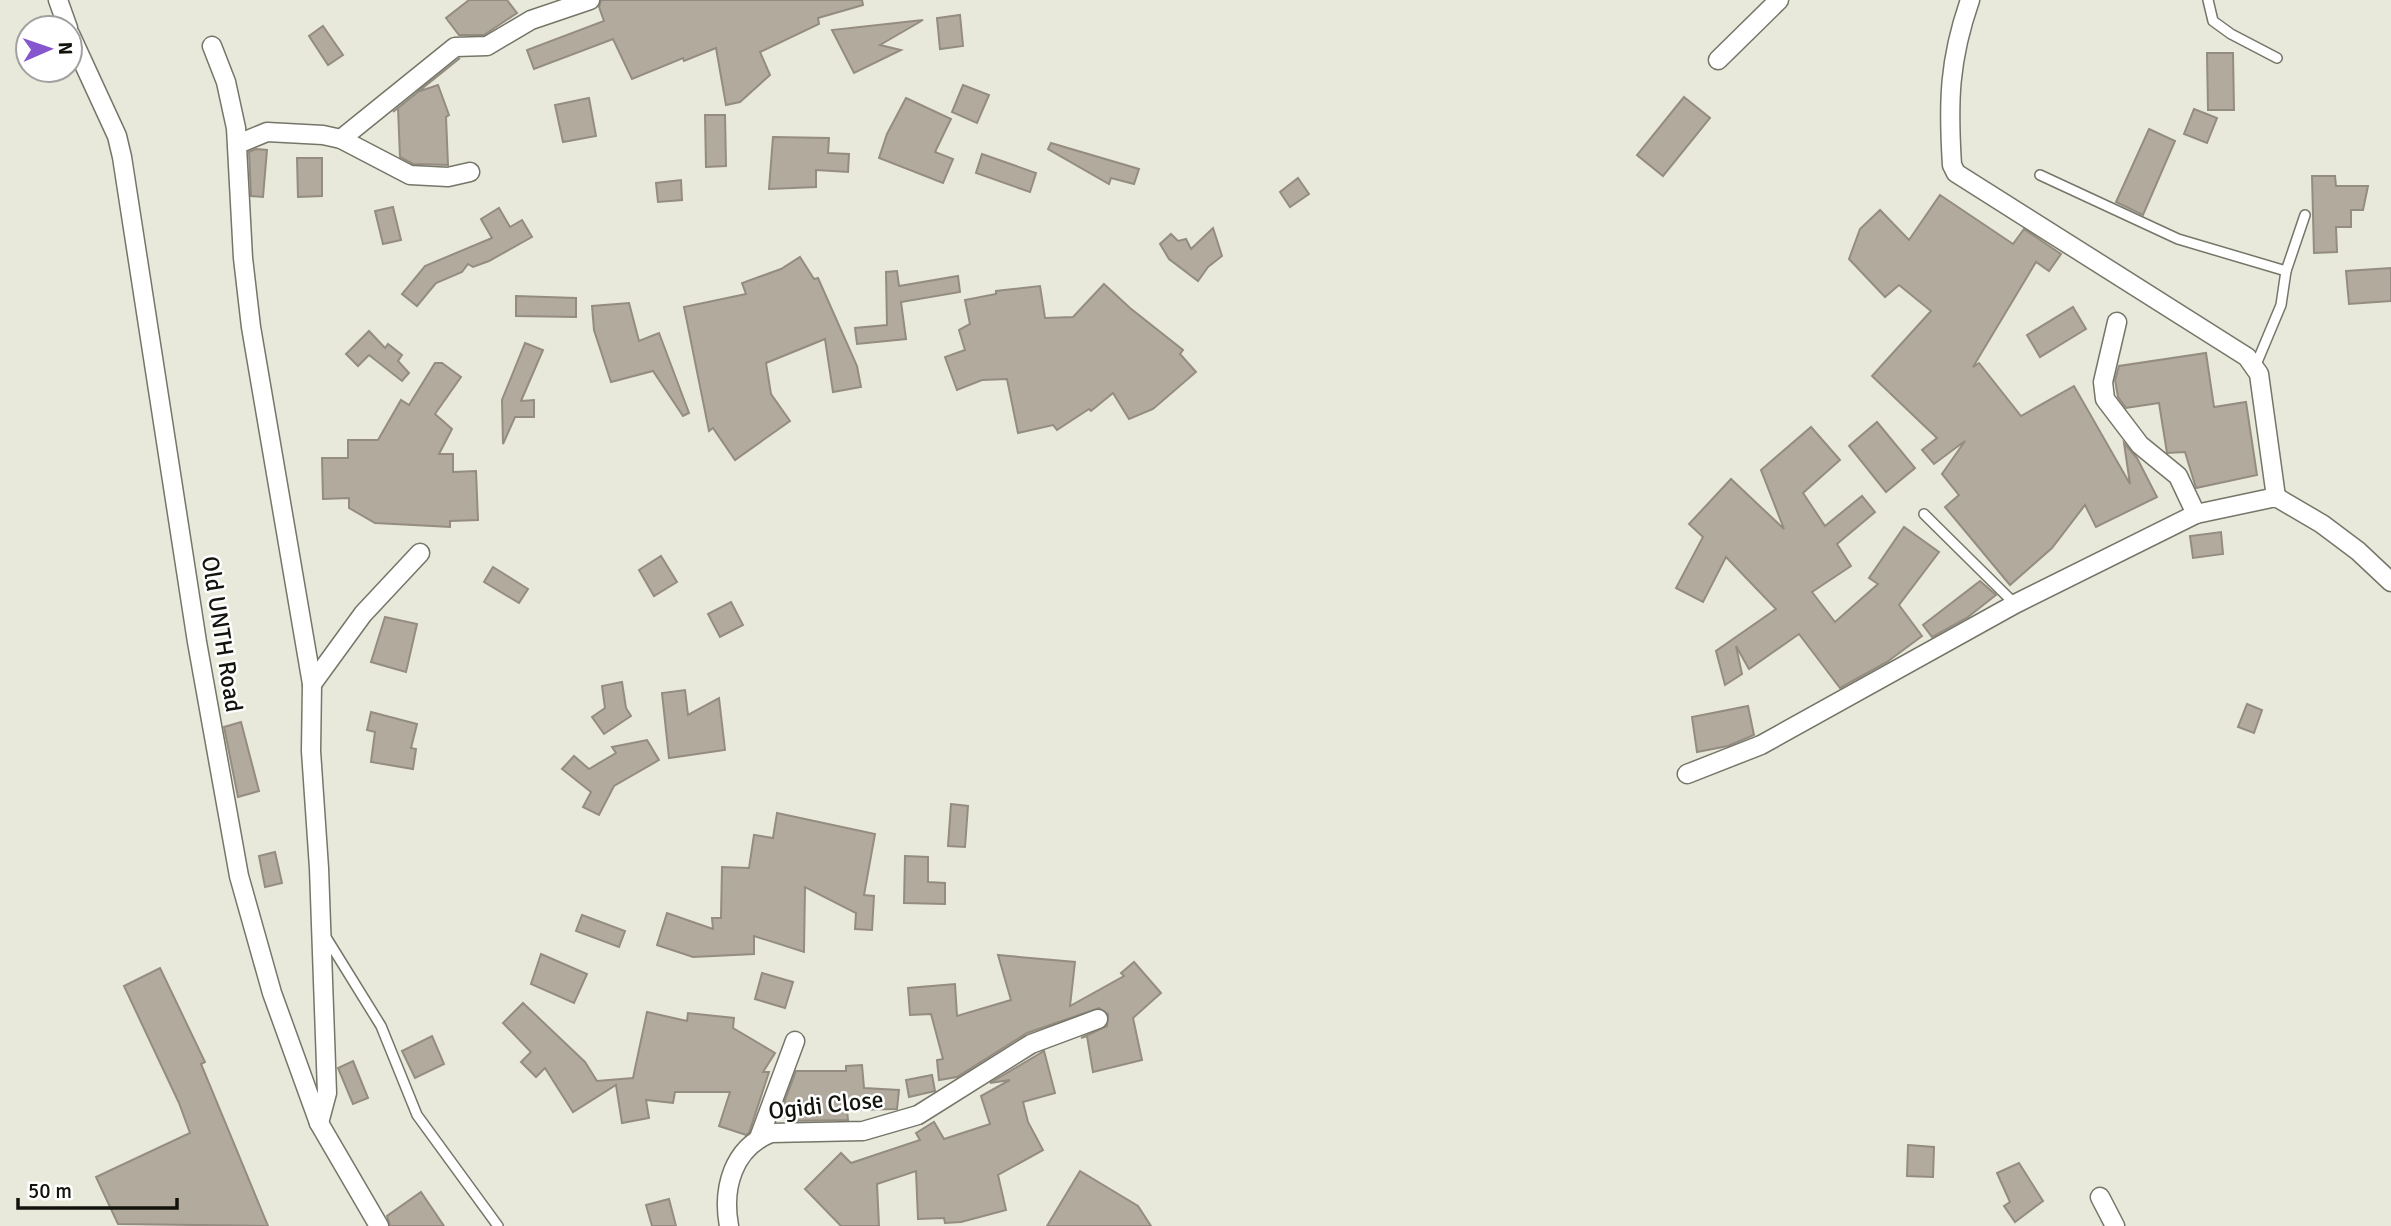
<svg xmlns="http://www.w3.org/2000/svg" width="2391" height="1226" font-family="Signika,sans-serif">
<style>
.building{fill:#b3aa9e;stroke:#948c80;stroke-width:2}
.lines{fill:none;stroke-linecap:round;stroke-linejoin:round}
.lane-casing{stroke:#757568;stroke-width:12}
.street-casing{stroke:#757568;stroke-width:21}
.lane{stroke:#fff;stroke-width:9}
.street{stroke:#fff;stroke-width:18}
.labels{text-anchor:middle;stroke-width:5;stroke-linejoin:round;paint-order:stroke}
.street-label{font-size:24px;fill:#13130e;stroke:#fff}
</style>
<rect width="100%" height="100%" fill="#e8e9da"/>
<g class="building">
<path d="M 469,0 L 507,0 L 517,13 L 484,35 L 459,35 L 446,18 Z"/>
<path d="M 601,0 L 862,0 L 863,5 L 818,18 L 819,24 L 760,52 L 770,75 L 740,102 L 726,105 L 716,48 L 684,61 L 683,58 L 632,79 L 613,39 L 534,69 L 527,50 L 604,21 L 599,7 Z"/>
<path d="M 960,15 L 963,46 L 940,49 L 937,18 Z"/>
<path d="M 923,20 L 880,45 L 901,50 L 854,73 L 832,30 Z"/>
<path d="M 323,26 L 343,55 L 328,65 L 309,36 Z"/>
<path d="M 2207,53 L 2233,53 L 2234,110 L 2208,110 Z"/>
<path d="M 460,58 L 417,92 L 438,85 L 449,115 L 446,117 L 448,165 L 413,164 L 400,157 L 398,108 L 393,112 Z"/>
<path d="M 963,85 L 989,95 L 977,123 L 952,112 Z"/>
<path d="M 1684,97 L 1710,118 L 1663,176 L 1637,155 Z"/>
<path d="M 589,98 L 596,136 L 563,142 L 555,105 Z"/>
<path d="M 906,98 L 951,119 L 935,152 L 953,159 L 943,183 L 879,158 L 887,134 Z"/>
<path d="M 2194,109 L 2217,118 L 2207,143 L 2184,134 Z"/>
<path d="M 705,115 L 725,115 L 726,166 L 706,167 Z"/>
<path d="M 2149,129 L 2175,141 L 2143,215 L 2116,202 Z"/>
<path d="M 773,137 L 829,138 L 828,153 L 849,154 L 848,172 L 816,170 L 816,187 L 769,189 Z"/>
<path d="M 1051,143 L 1139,169 L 1134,184 L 1111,178 L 1109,184 L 1048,149 Z"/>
<path d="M 256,149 L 267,150 L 263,197 L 251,196 L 249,152 Z"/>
<path d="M 982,154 L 1036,173 L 1030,192 L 976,173 Z"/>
<path d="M 297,158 L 322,158 L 322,196 L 298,197 Z"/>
<path d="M 2312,176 L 2335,176 L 2336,186 L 2368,186 L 2363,210 L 2351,210 L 2351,227 L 2336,227 L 2337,252 L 2314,253 Z"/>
<path d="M 1298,178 L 1309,194 L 1290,207 L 1280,192 Z"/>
<path d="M 681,180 L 682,200 L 658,202 L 656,183 Z"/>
<path d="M 1940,195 L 2013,244 L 2024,229 L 2061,254 L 2049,271 L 2036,262 L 1973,367 L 1979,363 L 2021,416 L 2074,386 L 2130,484 L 2124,443 L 2137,458 L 2157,497 L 2096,527 L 2085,505 L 2052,548 L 2010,585 L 1945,507 L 1959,495 L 1942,474 L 1965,441 L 1934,464 L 1922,450 L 1937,438 L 1872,376 L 1931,311 L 1899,285 L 1885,297 L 1849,259 L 1860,229 L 1880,210 L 1909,240 Z"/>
<path d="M 393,207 L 401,240 L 383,244 L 375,211 Z"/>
<path d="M 499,208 L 510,227 L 522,220 L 532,237 L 489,261 L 473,267 L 468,264 L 462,272 L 436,283 L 417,306 L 402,294 L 425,266 L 492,238 L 481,219 Z"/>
<path d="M 1213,228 L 1222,256 L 1208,267 L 1198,281 L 1169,259 L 1160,244 L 1171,234 L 1178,241 L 1186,239 L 1191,249 Z"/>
<path d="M 800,257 L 814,279 L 818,278 L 857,366 L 861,387 L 833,392 L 825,339 L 766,363 L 771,394 L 790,421 L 735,460 L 713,428 L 709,431 L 684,307 L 746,294 L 742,283 L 781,269 Z"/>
<path d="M 2391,268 L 2391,301 L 2349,304 L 2346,271 Z"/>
<path d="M 897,271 L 899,286 L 958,276 L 960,292 L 901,302 L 906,339 L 857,344 L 855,328 L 887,325 L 886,272 Z"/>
<path d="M 1104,284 L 1130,308 L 1183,350 L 1180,354 L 1196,372 L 1153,409 L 1129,419 L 1113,393 L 1091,411 L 1089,409 L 1057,430 L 1053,425 L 1018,433 L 1007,379 L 982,380 L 957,390 L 945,357 L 965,350 L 959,330 L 970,324 L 965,300 L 996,294 L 996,291 L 1040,286 L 1045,318 L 1073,317 Z"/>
<path d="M 516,296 L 576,298 L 576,317 L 516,316 Z"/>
<path d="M 629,303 L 639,341 L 659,333 L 689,413 L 683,416 L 653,371 L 611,382 L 594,330 L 592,306 Z"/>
<path d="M 2073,307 L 2086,329 L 2040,357 L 2027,335 Z"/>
<path d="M 369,331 L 385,348 L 388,344 L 402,355 L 398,361 L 409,373 L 402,381 L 369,355 L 358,366 L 346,354 Z"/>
<path d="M 525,343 L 543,350 L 521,401 L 534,400 L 534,417 L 515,417 L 503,444 L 502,400 Z"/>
<path d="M 2206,353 L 2214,407 L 2246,402 L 2257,475 L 2196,488 L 2185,452 L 2167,453 L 2159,403 L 2126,408 L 2118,397 L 2115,380 L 2119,366 Z"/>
<path d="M 435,363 L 442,363 L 461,377 L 435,414 L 452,429 L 439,454 L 453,454 L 453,472 L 476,471 L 478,520 L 450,521 L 450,527 L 375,523 L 349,508 L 349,498 L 323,499 L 322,458 L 348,458 L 348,440 L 378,440 L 401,400 L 409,405 Z"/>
<path d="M 1877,422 L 1915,468 L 1886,492 L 1849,446 Z"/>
<path d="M 1811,427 L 1840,460 L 1803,493 L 1825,526 L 1862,496 L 1875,512 L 1837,544 L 1851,566 L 1812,592 L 1835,622 L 1878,584 L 1869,578 L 1904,527 L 1939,552 L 1899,605 L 1922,636 L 1887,662 L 1840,688 L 1799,634 L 1749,669 L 1736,646 L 1742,674 L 1725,685 L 1716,651 L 1776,609 L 1726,557 L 1703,602 L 1676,588 L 1703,537 L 1689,524 L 1731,479 L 1784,529 L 1761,470 Z"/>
<path d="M 2221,532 L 2223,554 L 2193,558 L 2190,536 Z"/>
<path d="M 661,556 L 677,582 L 654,596 L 639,570 Z"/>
<path d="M 493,567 L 528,589 L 519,603 L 484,582 Z"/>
<path d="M 1980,581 L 1996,595 L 1968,617 L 1932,637 L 1923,625 Z"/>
<path d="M 731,602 L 743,625 L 720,637 L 708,614 Z"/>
<path d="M 385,617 L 417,624 L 406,672 L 371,662 Z"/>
<path d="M 622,682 L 626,708 L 631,716 L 604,734 L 592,717 L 605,708 L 602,686 Z"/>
<path d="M 685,690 L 688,715 L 719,698 L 725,750 L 669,758 L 662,693 Z"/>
<path d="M 2247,704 L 2262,710 L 2254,733 L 2238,727 Z"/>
<path d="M 1748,706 L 1754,735 L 1728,746 L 1697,752 L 1692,717 Z"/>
<path d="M 371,712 L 417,724 L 411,748 L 416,749 L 413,769 L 371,762 L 375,732 L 367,730 Z"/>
<path d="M 241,722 L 259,791 L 238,797 L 224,727 Z"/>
<path d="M 647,740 L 659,760 L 614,786 L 599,815 L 583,807 L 591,792 L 562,769 L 574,756 L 589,769 L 616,753 L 612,747 Z"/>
<path d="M 951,804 L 968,806 L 965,847 L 948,846 Z"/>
<path d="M 777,813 L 875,834 L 864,895 L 874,896 L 872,930 L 855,929 L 856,913 L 805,887 L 804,952 L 754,936 L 754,954 L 693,957 L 657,945 L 667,913 L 713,929 L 712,918 L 721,918 L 722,867 L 749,868 L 754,835 L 773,838 Z"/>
<path d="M 275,852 L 282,883 L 265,887 L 259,856 Z"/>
<path d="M 905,856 L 928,857 L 928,882 L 945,883 L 945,904 L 904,903 Z"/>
<path d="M 582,915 L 625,931 L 619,947 L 576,931 Z"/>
<path d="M 541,954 L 587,974 L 574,1003 L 531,984 Z"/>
<path d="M 998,955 L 1075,962 L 1070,1006 L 1124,976 L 1121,973 L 1134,962 L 1161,993 L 1133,1018 L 1142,1060 L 1093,1072 L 1087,1036 L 1081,1038 L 1107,1026 L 1108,1014 L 1099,1008 L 1027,1033 L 957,1077 L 939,1080 L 937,1060 L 943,1059 L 931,1014 L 910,1015 L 908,988 L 955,984 L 957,1016 L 1011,1000 Z"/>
<path d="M 160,968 L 205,1062 L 201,1064 L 268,1226 L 118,1224 L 96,1177 L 190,1133 L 179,1103 L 124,986 Z"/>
<path d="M 762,973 L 793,982 L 785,1008 L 755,999 Z"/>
<path d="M 523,1003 L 585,1062 L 597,1081 L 633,1078 L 647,1012 L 687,1021 L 688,1013 L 734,1018 L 733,1028 L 775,1053 L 763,1072 L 769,1072 L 749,1133 L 746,1135 L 719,1126 L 730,1092 L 675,1092 L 673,1103 L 646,1100 L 649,1118 L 622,1123 L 616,1085 L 573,1112 L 545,1068 L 536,1077 L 521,1062 L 531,1052 L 503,1023 Z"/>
<path d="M 432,1036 L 444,1064 L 415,1078 L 402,1051 Z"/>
<path d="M 1044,1051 L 1055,1093 L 1023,1102 L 1028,1122 L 1043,1150 L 998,1175 L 1006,1210 L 961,1222 L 945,1223 L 944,1218 L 918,1219 L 916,1171 L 877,1184 L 879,1226 L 841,1226 L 805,1189 L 841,1153 L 851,1163 L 920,1140 L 916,1133 L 934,1122 L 944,1139 L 990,1124 L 981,1096 L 1010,1080 L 990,1083 Z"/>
<path d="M 353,1061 L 368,1098 L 353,1104 L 338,1068 Z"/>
<path d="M 862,1065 L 864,1088 L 899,1090 L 897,1109 L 847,1110 L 848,1120 L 786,1121 L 785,1100 L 796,1071 L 846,1071 L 846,1066 Z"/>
<path d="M 932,1075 L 935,1091 L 909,1097 L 906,1080 Z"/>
<path d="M 1908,1145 L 1934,1147 L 1933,1177 L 1907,1176 Z"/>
<path d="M 2019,1163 L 2043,1201 L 2015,1222 L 2004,1206 L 2010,1202 L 1997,1173 Z"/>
<path d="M 1080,1171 L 1138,1206 L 1151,1226 L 1047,1226 Z"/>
<path d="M 421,1192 L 444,1226 L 390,1226 L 387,1216 Z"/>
<path d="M 669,1199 L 676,1226 L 652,1226 L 646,1205 Z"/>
</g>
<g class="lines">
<g class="lane-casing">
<g id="lane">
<path d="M 2208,0 L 2213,21 L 2231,34 L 2277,58"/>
<path d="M 2040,175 L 2178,239 L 2286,271"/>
<path d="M 2255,367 L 2281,305 L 2286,271 L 2305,215"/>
<path d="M 1924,514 L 2015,604"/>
<path d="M 324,934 L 381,1026 L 417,1115 L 498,1226"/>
</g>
</g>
<g class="street-casing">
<g id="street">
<path d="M 58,0 L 68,28"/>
<path d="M 1970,0 C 1949,60 1948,102 1952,165 L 1956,173 L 2247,357 L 2259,374 L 2276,497"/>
<path d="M 70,34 L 117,136 L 122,157 L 197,642 L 239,876 L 272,993 L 319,1123 L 379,1226"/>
<path d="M 212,46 L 226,82 L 236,128 L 243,258 L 251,327 L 312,684 L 311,751 L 319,868 L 327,1093 L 319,1123"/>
<path d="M 1718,60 L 1779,0"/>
<path d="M 341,139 L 455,47 L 487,46 L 531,20 L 590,0"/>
<path d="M 238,144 L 267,132 L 323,135 L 341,139 L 410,175 L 448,177 L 470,172"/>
<path d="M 2117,322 L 2103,382 L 2105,399 L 2140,445 L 2178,476 L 2196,514"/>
<path d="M 312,684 L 363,614 L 420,553"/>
<path d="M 1687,774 L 1761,745 L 2015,604 L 2196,514 L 2276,497 L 2322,524 L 2358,551 L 2391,582"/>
<path d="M 759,1138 L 795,1041"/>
<path d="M 2100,1197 L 2115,1226"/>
<path d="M 729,1226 C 722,1188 733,1148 771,1133 L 863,1131 L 918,1115 L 1031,1044 L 1098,1019"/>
</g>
</g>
<use href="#lane" class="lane"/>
<use href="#street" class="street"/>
</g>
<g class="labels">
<g class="street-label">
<text transform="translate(222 634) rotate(81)" y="8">Old UNTH Road</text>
<text transform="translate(826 1105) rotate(-6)" y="8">Ogidi Close</text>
</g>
</g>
<g transform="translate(49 49) rotate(88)"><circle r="33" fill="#ffffff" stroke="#a1a19f" stroke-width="2"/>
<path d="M0-5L12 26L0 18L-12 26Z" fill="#8656cf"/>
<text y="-10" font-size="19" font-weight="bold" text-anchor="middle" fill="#13130e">N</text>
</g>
<path d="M18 1198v10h159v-10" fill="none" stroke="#13130e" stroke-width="3.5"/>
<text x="28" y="1198" font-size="21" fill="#13130e" stroke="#ffffff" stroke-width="5" paint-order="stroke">50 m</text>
</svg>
